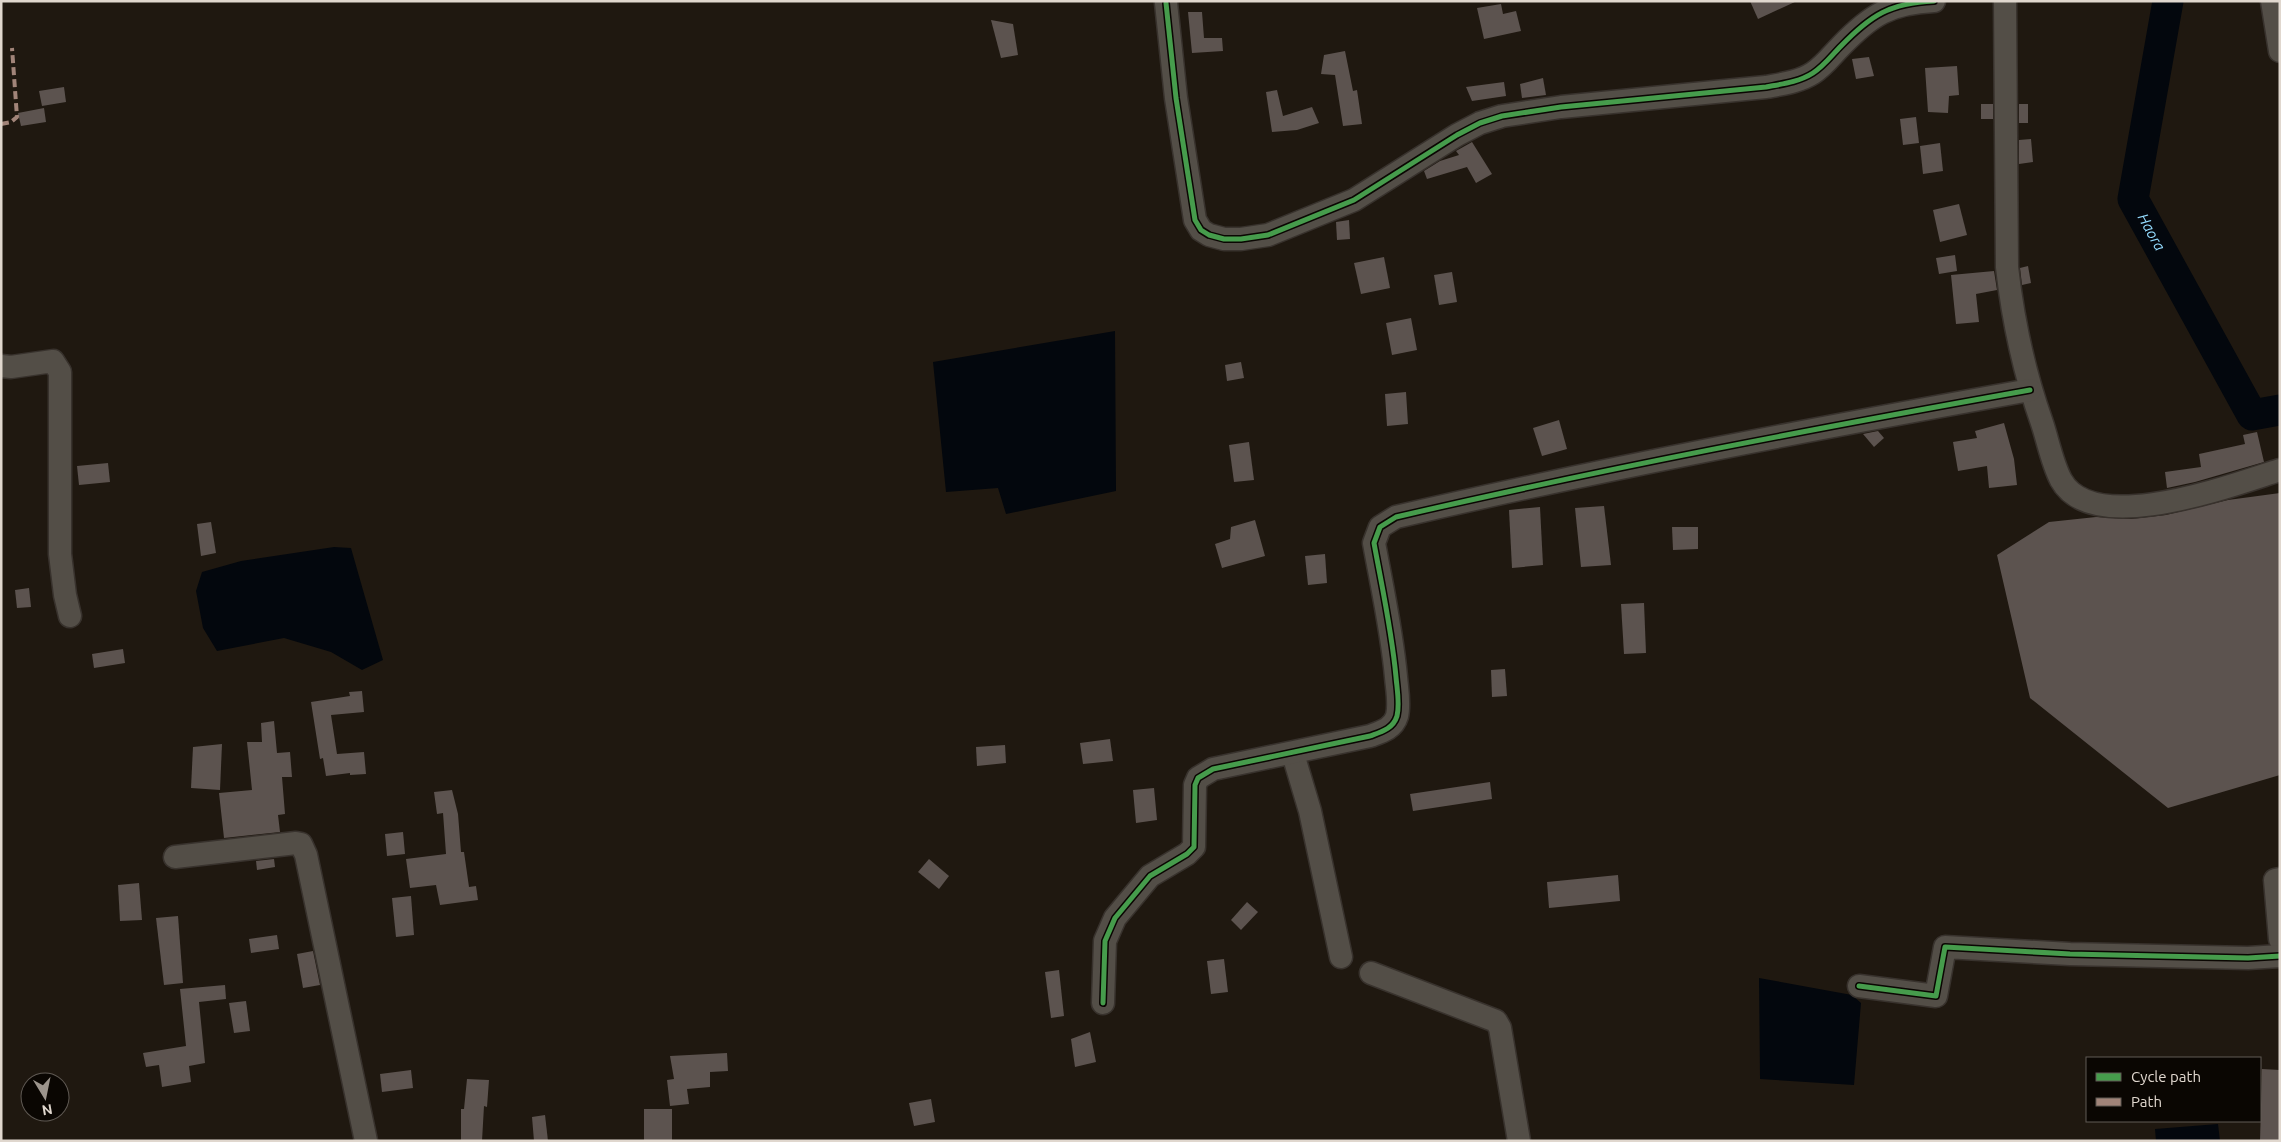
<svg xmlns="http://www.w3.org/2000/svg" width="2281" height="1142" font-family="Ubuntu,sans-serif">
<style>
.water{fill:#03070d}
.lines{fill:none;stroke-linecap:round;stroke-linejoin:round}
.river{stroke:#03070d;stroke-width:31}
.building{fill:#5c534f}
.minor-casing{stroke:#38322d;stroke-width:25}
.minor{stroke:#534e47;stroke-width:22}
.quiet{stroke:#a18479;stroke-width:4;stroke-dasharray:8 4;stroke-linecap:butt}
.cycleway-casing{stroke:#0a0602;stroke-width:8}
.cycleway{stroke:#469c4c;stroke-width:5}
.labels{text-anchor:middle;stroke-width:5;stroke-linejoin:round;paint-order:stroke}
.water-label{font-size:15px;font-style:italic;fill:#94dbfe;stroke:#0a0602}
</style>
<rect width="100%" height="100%" fill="#1f1810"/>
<g class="water">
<path d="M 1115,331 L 1116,491 L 1006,514 L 998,488 L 946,492 L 933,362 Z"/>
<path d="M 334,547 L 351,548 L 383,660 L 362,670 L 331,652 L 284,638 L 217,651 L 203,628 L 196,591 L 202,572 L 241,561 Z"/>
<path d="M 1759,978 L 1852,995 L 1861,1003 L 1854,1085 L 1760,1079 Z"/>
<path d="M 2218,1124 L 2220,1141 L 2156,1141 L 2155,1129 Z"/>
</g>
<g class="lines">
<path class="river" id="s1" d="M 2168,1 L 2133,199 L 2252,415 L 2280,410"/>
</g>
<g class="building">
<path d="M 1750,1 L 1797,1 L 1758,19 Z"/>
<path d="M 1501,4 L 1503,14 L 1516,11 L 1521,31 L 1484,39 L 1477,8 Z"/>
<path d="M 1188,12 L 1202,12 L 1204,38 L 1222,38 L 1223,51 L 1192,53 Z"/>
<path d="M 991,20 L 1013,24 L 1018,55 L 1001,58 Z"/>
<path d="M 1345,51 L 1353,91 L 1357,90 L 1362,124 L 1343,126 L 1335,75 L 1321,74 L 1324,55 Z"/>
<path d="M 1869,57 L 1874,76 L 1856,79 L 1852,59 Z"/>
<path d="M 1957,66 L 1959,95 L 1949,96 L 1948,113 L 1928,112 L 1925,68 Z"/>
<path d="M 1543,78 L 1546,95 L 1522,98 L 1520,84 Z"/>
<path d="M 1504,82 L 1506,96 L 1472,101 L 1466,87 Z"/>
<path d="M 64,87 L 66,102 L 42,106 L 39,91 Z"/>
<path d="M 1277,90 L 1283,116 L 1312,107 L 1319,123 L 1297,130 L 1272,132 L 1266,92 Z"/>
<rect x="1981" y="104" width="12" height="15"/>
<rect x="2019" y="104" width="9" height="19"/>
<path d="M 44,108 L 46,122 L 21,126 L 18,113 Z"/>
<path d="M 1916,117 L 1919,143 L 1903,145 L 1900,119 Z"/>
<path d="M 2031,139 L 2033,162 L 2019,164 L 2019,140 Z"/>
<path d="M 1472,142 L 1492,174 L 1476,183 L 1467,167 L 1427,179 L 1424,171 L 1440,161 L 1459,155 L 1456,151 Z"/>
<path d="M 1940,143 L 1943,171 L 1923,174 L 1920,146 Z"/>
<path d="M 1959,204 L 1967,235 L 1940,242 L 1933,210 Z"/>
<path d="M 1349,220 L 1350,239 L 1337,240 L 1336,222 Z"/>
<path d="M 1955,255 L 1957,271 L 1939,274 L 1936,258 Z"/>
<path d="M 1384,257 L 1390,288 L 1361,294 L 1354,263 Z"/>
<path d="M 2028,266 L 2031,283 L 2022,285 L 2020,268 Z"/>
<path d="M 1994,271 L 1997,290 L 1976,294 L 1979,322 L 1956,324 L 1951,275 Z"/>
<path d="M 1452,272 L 1457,302 L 1439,305 L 1434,275 Z"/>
<path d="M 1411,318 L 1417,350 L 1392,355 L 1386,323 Z"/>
<path d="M 1241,362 L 1244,378 L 1227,381 L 1225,365 Z"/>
<path d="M 1406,392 L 1408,424 L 1387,426 L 1385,394 Z"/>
<path d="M 1559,420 L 1567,449 L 1542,456 L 1533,428 Z"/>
<path d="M 2004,423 L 2014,459 L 2017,485 L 1989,488 L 1987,466 L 1958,471 L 1953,442 L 1977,438 L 1975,431 Z"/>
<path d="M 1878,431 L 1884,438 L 1874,447 L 1863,434 Z"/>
<path d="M 2257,432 L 2264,462 L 2195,482 L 2167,488 L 2165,472 L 2201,467 L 2199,454 L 2245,444 L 2243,435 Z"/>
<path d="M 1249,442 L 1254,480 L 1234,482 L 1229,445 Z"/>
<path d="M 108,463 L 110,482 L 79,485 L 77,466 Z"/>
<path d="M 2280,493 L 2280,775 L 2168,808 L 2030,698 L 1997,555 L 2049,522 L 2096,517 L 2131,519 L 2166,515 L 2228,500 Z"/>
<path d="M 1604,506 L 1611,565 L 1581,567 L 1575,508 Z"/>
<path d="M 1540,507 L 1543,565 L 1512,568 L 1509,510 Z"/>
<path d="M 1255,520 L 1265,556 L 1222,568 L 1215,544 L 1230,539 L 1231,527 Z"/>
<path d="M 211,522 L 216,553 L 201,556 L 197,524 Z"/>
<path d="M 1672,527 L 1698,527 L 1698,549 L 1673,550 Z"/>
<path d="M 1325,554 L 1327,583 L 1308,585 L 1305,556 Z"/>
<path d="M 29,588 L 31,607 L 17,608 L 15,590 Z"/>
<path d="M 1644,603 L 1646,653 L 1624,654 L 1621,604 Z"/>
<path d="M 123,649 L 125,663 L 94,668 L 92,654 Z"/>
<path d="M 1505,669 L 1507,696 L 1492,697 L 1491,670 Z"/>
<path d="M 362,691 L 364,712 L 331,715 L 337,754 L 364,752 L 366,774 L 350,775 L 350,773 L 326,776 L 323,758 L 320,759 L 311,702 L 350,696 L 349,692 Z"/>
<path d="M 274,721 L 277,753 L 290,752 L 292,777 L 282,777 L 285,814 L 278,815 L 280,832 L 224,838 L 219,793 L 252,790 L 247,742 L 262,742 L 261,723 Z"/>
<path d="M 1110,739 L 1113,761 L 1083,764 L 1080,743 Z"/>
<path d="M 222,744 L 220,790 L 191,788 L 193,747 Z"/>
<path d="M 1005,745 L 1006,763 L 977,766 L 976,747 Z"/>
<path d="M 1490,782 L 1492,799 L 1413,811 L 1410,794 Z"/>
<path d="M 1154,788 L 1157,820 L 1136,823 L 1133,790 Z"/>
<path d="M 452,790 L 458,814 L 461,852 L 464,852 L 469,887 L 476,886 L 478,900 L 440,905 L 436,885 L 410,888 L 406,859 L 446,854 L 443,813 L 437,814 L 434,792 Z"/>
<path d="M 403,832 L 405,854 L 387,856 L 385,834 Z"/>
<path d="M 274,859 L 275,867 L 257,870 L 256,861 Z"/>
<path d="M 929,859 L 949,876 L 939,889 L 918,872 Z"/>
<path d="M 1618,875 L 1620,901 L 1549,908 L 1547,882 Z"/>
<path d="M 139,883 L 142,920 L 120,921 L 118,885 Z"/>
<path d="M 411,896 L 414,935 L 396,937 L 392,898 Z"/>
<path d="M 1247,902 L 1258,912 L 1241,930 L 1231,920 Z"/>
<path d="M 178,916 L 183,983 L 164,985 L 156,918 Z"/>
<path d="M 277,935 L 279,949 L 251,953 L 249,939 Z"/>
<path d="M 313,951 L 320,985 L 303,988 L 297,954 Z"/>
<path d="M 1224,959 L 1228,992 L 1211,994 L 1207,961 Z"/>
<path d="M 1059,970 L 1064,1016 L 1051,1018 L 1045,972 Z"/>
<path d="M 225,985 L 226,999 L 199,1002 L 205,1063 L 189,1066 L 191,1082 L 162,1087 L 159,1065 L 146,1067 L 143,1053 L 186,1046 L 180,989 Z"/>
<path d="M 246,1001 L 250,1031 L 234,1033 L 229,1003 Z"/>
<path d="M 1090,1032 L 1096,1062 L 1075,1067 L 1071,1039 Z"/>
<path d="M 727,1053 L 728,1071 L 710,1072 L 710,1087 L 687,1089 L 689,1104 L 670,1106 L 667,1080 L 674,1079 L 670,1056 Z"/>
<path d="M 2262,1069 L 2280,1070 L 2280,1141 L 2260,1141 Z"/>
<path d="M 411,1070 L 413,1088 L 382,1092 L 380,1074 Z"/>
<path d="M 467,1079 L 489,1080 L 487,1107 L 484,1106 L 482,1141 L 461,1141 L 461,1109 L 464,1109 Z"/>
<path d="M 931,1099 L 935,1122 L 914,1126 L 909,1103 Z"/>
<rect x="644" y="1109" width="28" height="32"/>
<path d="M 545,1115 L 548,1141 L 534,1141 L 532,1117 Z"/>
</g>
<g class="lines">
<g class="minor-casing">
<g id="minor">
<path d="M 2272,1 L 2280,51"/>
<path d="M 2005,2 L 2007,267 C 2013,321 2024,372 2042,423 C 2048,441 2052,463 2061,480 C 2093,538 2232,485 2280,470"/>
<path d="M 1166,3 L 1176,98 L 1195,220 L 1201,230 L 1209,235 L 1224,239 L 1241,239 L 1268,235 L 1354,200 L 1457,135 L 1480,123 L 1502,116 L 1561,107 L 1766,87 C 1782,84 1799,82 1813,73 C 1824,66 1832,55 1841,46 C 1871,15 1890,3 1934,1"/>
<path d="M 1,366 L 11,367 L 53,361 L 60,372 L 60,554 L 65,595 L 70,616"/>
<path d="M 1293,754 L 1310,811 L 1341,957"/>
<path d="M 175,857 L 296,843 L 301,844 L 306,855 L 366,1141"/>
<path d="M 2280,879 L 2275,880 L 2280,939"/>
<path d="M 1371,973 L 1496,1021 L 1500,1028 L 1519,1141"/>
<path d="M 1859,986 L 1936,996 L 1945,947 L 2070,954 L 2248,958 L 2280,956"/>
<path d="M 1103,1003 L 1105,941 L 1115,918 L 1150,876 L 1187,854 L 1194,847 L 1195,785 L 1198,778 L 1213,769 L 1370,736 C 1381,732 1393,729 1397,716 C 1400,704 1397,689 1396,677 C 1392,632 1382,587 1374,543 L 1380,527 L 1396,517 C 1606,468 1818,428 2030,390"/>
</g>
</g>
<use href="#minor" class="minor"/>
<path class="quiet" d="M 1,124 L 11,122 L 17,117 L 12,48"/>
<g class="cycleway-casing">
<g id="cycleway">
<path d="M 1166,3 L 1176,98 L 1195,220 L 1201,230 L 1209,235 L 1224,239 L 1241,239 L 1268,235 L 1354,200 L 1457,135 L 1480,123 L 1502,116 L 1561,107 L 1766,87 C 1782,84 1799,82 1813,73 C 1824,66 1832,55 1841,46 C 1871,15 1890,3 1934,1"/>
<path d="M 1859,986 L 1936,996 L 1945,947 L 2070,954 L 2248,958 L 2280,956"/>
<path d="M 1103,1003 L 1105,941 L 1115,918 L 1150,876 L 1187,854 L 1194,847 L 1195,785 L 1198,778 L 1213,769 L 1370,736 C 1381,732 1393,729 1397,716 C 1400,704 1397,689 1396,677 C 1392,632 1382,587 1374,543 L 1380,527 L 1396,517 C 1606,468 1818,428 2030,390"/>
</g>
</g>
<use href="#cycleway" class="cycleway"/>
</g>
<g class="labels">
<g class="water-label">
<text dy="5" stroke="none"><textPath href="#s1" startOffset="239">Haora</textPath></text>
</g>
</g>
<rect width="2281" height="1142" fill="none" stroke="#e0d7ce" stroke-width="5"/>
<rect x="2086" y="1057" width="175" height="65" fill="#0a0602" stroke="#605a54"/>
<rect x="2096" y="1073" width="25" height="8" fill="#469c4c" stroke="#605a54"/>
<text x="2131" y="1082" font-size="15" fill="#e0d7ce">Cycle path</text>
<rect x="2096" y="1098" width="25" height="8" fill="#a18479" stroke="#605a54"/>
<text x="2131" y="1107" font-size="15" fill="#e0d7ce">Path</text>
<g transform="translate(45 1097) rotate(170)"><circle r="24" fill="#0a0602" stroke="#605a54"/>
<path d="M0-4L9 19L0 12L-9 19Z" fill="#9c948c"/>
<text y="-8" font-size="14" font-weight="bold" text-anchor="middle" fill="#e0d7ce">N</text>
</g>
</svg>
